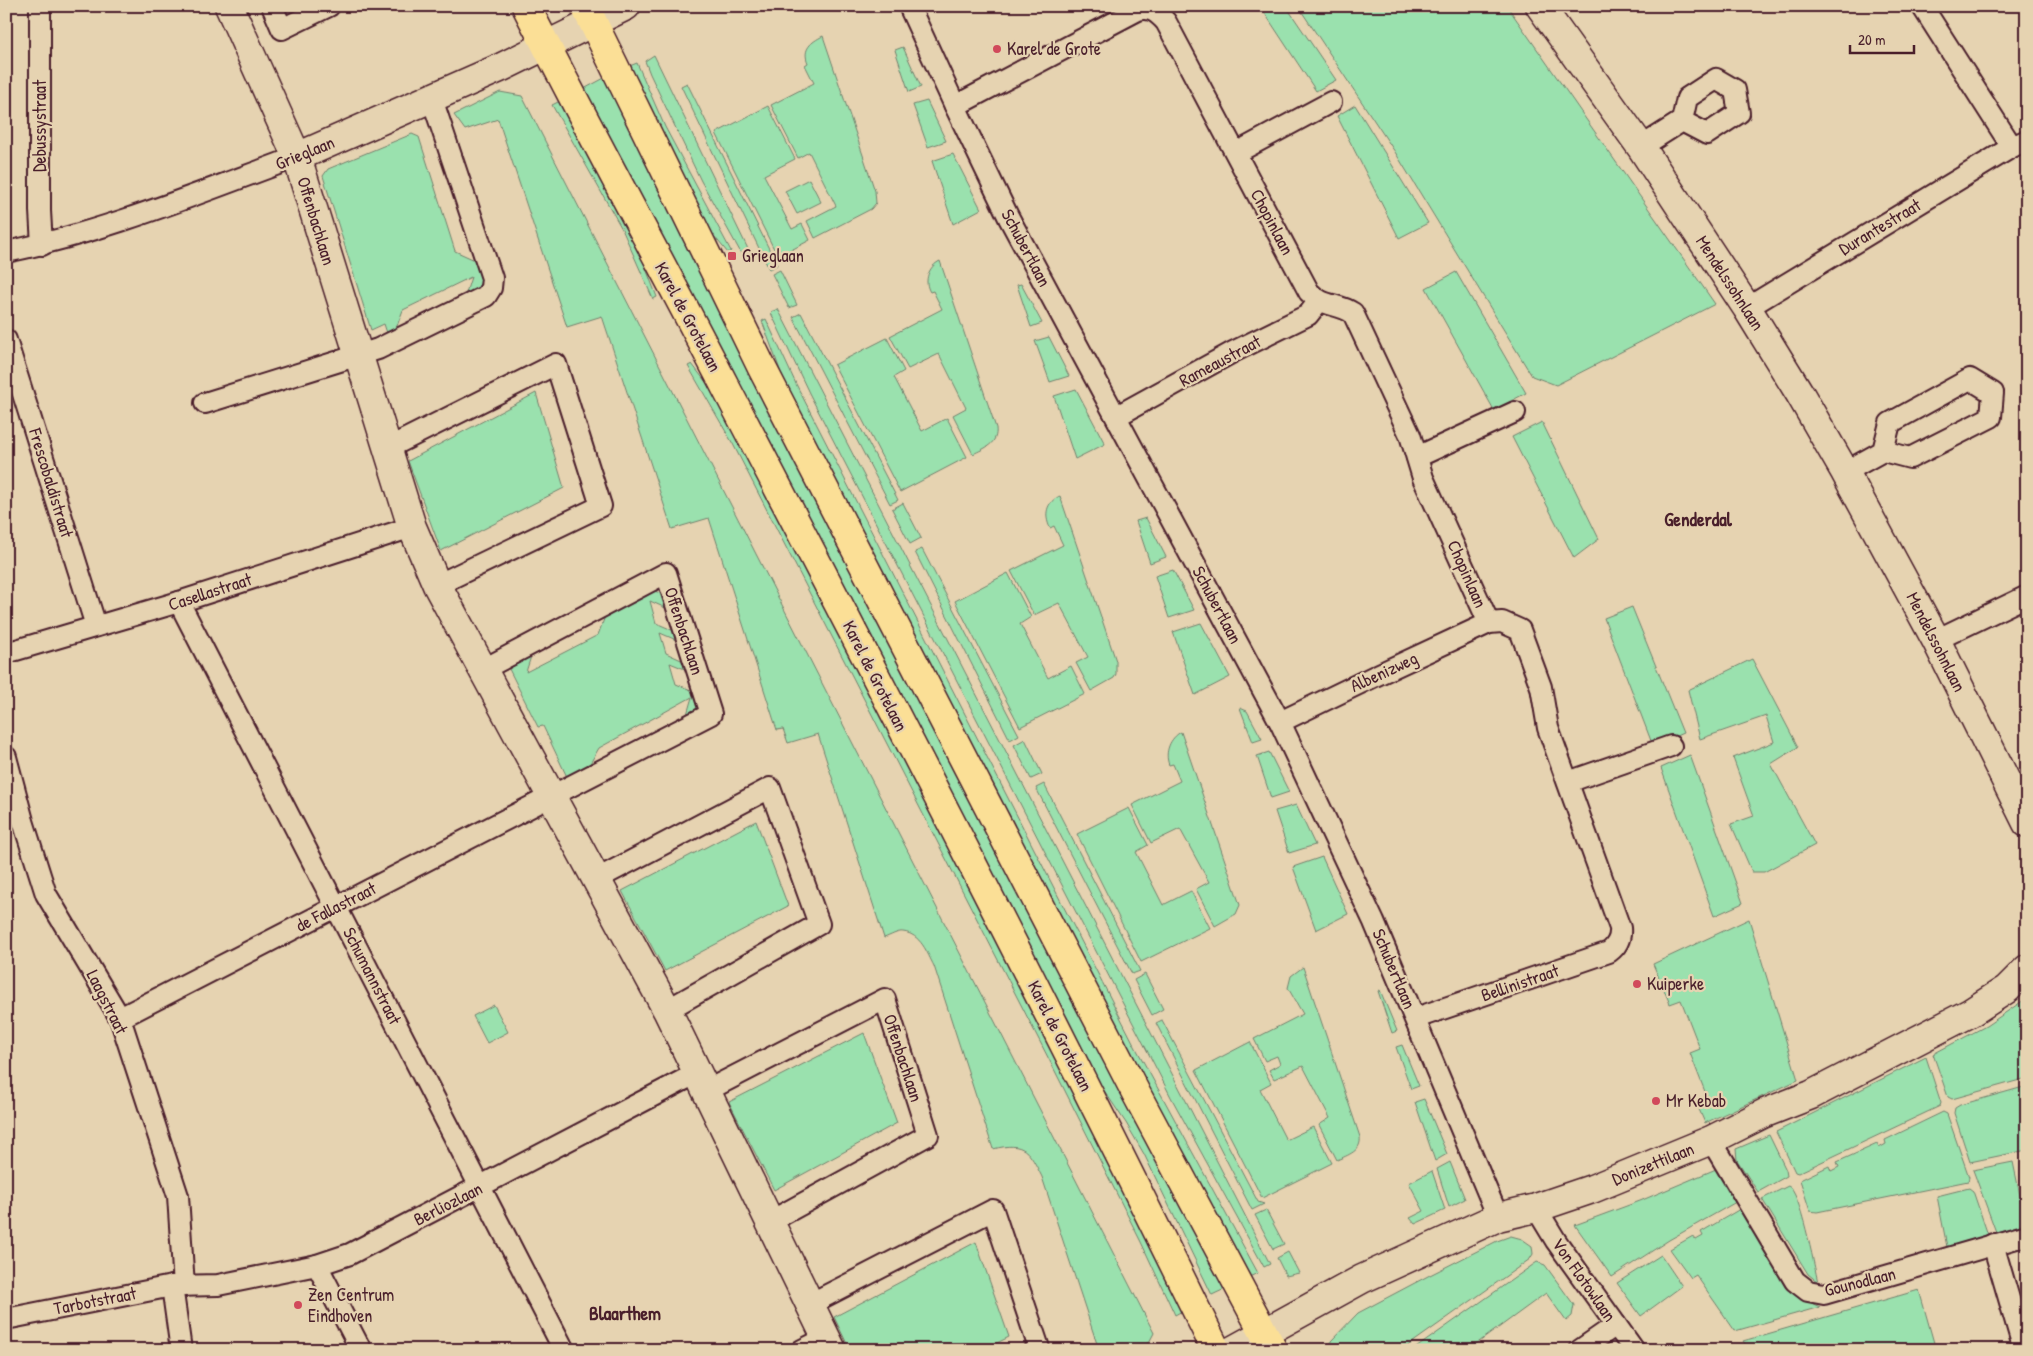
<svg xmlns="http://www.w3.org/2000/svg" width="2033" height="1356" font-family="'Patrick Hand',sans-serif">
<style>
.green{fill:#9ae1ae;stroke:#72806c}
.lines{fill:none;stroke-linecap:round;stroke-linejoin:round}
.street-casing{stroke:#4a1f2b;stroke-width:24}
.secondary-casing{stroke:#4a1f2b;stroke-width:31}
.primary-casing{stroke:#4a1f2b;stroke-width:31}
.street{stroke:#e6d3b1;stroke-width:20}
.secondary{stroke:#e6d3b1;stroke-width:28}
.primary{stroke:#fbdf96;stroke-width:28}
.poi-dot{fill:#d1495b;stroke:#e6d3b1;stroke-width:2}
.labels{text-anchor:middle;stroke-width:4.5;stroke-linejoin:round;paint-order:stroke}
.poi-label{font-size:18px;fill:#4a1f2b;stroke:#e6d3b1;text-anchor:start}
.street-label{font-size:18px;fill:#4a1f2b;stroke:#e6d3b1}
.neighbourhood-label{font-size:19px;font-weight:bold;fill:#4a1f2b;stroke:#e6d3b1}
</style>
<rect width="100%" height="100%" fill="#e6d3b1"/>
<filter id="ink" filterUnits="userSpaceOnUse"><feTurbulence type="fractalNoise" baseFrequency=".02" numOctaves="2"/><feDisplacementMap in="SourceGraphic" scale="10" xChannelSelector="R" yChannelSelector="G"/><feConvolveMatrix kernelMatrix="1 2 1 2 8 2 1 2 1" color-interpolation-filters="sRGB"/></filter>
<g filter="url(#ink)">
<g class="green">
<path d="M 1260,6 L 1286,6 L 1336,80 L 1316,91 Z"/>
<path d="M 1298,6 L 1507,6 L 1715,304 L 1556,385 L 1532,376 L 1395,152 Z"/>
<path d="M 823,36 L 875,191 L 876,203 L 871,209 L 815,238 L 807,221 L 836,206 L 809,152 L 798,158 L 771,105 L 814,83 L 805,65 L 808,63 C 802,49 811,42 823,36 Z"/>
<path d="M 903,47 L 921,87 L 909,92 L 895,50 Z"/>
<path d="M 654,55 L 748,249 L 741,253 L 701,181 L 650,74 L 645,61 Z"/>
<path d="M 637,63 L 665,127 L 731,251 L 728,253 L 699,218 L 627,67 Z"/>
<path d="M 608,76 L 1229,1287 L 1212,1295 L 1144,1154 L 1126,1123 L 1095,1077 L 582,90 Z"/>
<path d="M 687,83 L 777,265 L 769,269 L 681,86 Z"/>
<path d="M 500,92 L 522,96 L 1154,1333 L 1145,1350 L 1099,1350 L 1042,1177 C 1029,1151 1025,1141 993,1149 L 934,966 C 927,953 921,934 903,932 C 898,931 890,936 884,938 L 818,734 L 788,743 L 783,729 L 777,730 L 709,518 L 672,529 L 602,316 L 567,327 L 498,119 L 465,130 L 454,115 Z"/>
<path d="M 562,100 L 630,227 L 657,297 L 653,299 L 622,229 L 552,105 Z"/>
<path d="M 927,101 L 946,141 L 928,147 L 913,105 Z"/>
<path d="M 1355,105 L 1428,223 L 1399,238 L 1337,116 Z"/>
<path d="M 768,106 L 795,159 L 764,175 L 792,229 L 802,224 L 810,240 L 778,257 L 716,133 Z"/>
<path d="M 412,134 L 419,137 L 455,251 L 477,261 L 483,277 L 478,288 L 465,296 L 471,277 L 403,310 L 394,334 L 388,336 L 384,324 L 371,330 L 323,176 L 328,169 Z"/>
<path d="M 953,154 L 981,209 L 953,224 L 932,161 Z"/>
<path d="M 809,179 L 821,202 L 797,214 L 785,191 Z"/>
<path d="M 940,261 L 996,428 C 998,444 985,448 973,454 L 953,415 L 966,408 L 939,354 L 908,369 L 890,336 L 942,309 L 933,291 L 930,292 C 923,281 929,266 940,261 Z"/>
<path d="M 780,270 L 797,305 L 789,308 L 772,274 Z"/>
<path d="M 1456,272 L 1526,393 L 1494,410 L 1426,288 Z"/>
<path d="M 1021,284 L 1042,323 L 1031,327 L 1017,285 Z"/>
<path d="M 778,309 L 1270,1264 L 1264,1267 L 1172,1099 L 809,393 L 771,313 Z"/>
<path d="M 801,313 L 898,500 L 890,504 L 793,317 Z"/>
<path d="M 766,319 L 796,384 L 1137,1050 L 1258,1273 L 1249,1277 L 1195,1180 L 787,389 L 762,321 Z"/>
<path d="M 1049,337 L 1069,376 L 1050,382 L 1035,341 Z"/>
<path d="M 887,338 L 904,371 L 894,377 L 922,431 L 947,418 L 967,457 L 900,492 L 834,365 Z"/>
<path d="M 692,364 L 725,407 L 1132,1201 L 1184,1310 L 1175,1315 L 1141,1242 L 1055,1071 L 733,444 L 688,366 Z"/>
<path d="M 1076,389 L 1105,444 L 1075,459 L 1054,396 Z"/>
<path d="M 536,393 L 564,488 L 441,551 L 408,461 Z"/>
<path d="M 1542,422 L 1599,539 L 1574,558 L 1512,437 Z"/>
<path d="M 1060,496 L 1116,661 L 1116,674 L 1114,678 L 1091,691 L 1076,663 L 1088,657 L 1059,603 L 1034,615 L 1011,571 L 1063,545 L 1054,526 L 1050,528 C 1044,515 1046,502 1060,496 Z"/>
<path d="M 903,503 L 921,538 L 910,544 L 892,509 Z"/>
<path d="M 1146,518 L 1166,557 L 1150,563 L 1136,521 Z"/>
<path d="M 922,549 L 1019,735 L 1010,740 L 915,552 Z"/>
<path d="M 1173,570 L 1194,610 L 1169,618 L 1155,576 Z"/>
<path d="M 1008,573 L 1031,617 L 1020,624 L 1048,678 L 1071,666 L 1085,694 L 1020,727 L 955,601 Z"/>
<path d="M 646,590 L 655,591 L 664,595 L 670,610 L 650,601 L 656,623 L 679,633 L 681,642 L 660,633 L 666,653 L 690,664 L 692,672 L 670,663 L 676,684 L 701,694 C 702,707 697,714 686,718 L 692,697 L 599,748 L 588,767 L 568,779 L 543,726 L 538,727 L 507,665 L 533,650 L 526,672 L 598,635 L 607,611 Z"/>
<path d="M 1632,607 L 1683,733 L 1653,746 L 1604,618 Z"/>
<path d="M 1201,623 L 1230,677 L 1195,695 L 1173,632 Z"/>
<path d="M 1752,659 L 1798,747 L 1771,764 L 1815,845 L 1764,872 L 1752,872 L 1731,824 L 1754,816 L 1733,758 L 1774,742 L 1766,716 L 1700,739 L 1688,690 Z"/>
<path d="M 1240,708 L 1247,711 L 1262,739 L 1253,742 Z"/>
<path d="M 1181,732 L 1240,905 L 1236,914 L 1215,926 L 1196,889 L 1209,882 L 1180,829 L 1151,843 L 1132,805 L 1180,781 L 1173,764 L 1169,765 C 1164,752 1170,738 1181,732 Z"/>
<path d="M 1025,739 L 1042,774 L 1031,779 L 1014,745 Z"/>
<path d="M 1269,752 L 1289,792 L 1271,798 L 1257,756 Z"/>
<path d="M 1690,755 L 1743,903 L 1714,916 L 1661,768 Z"/>
<path d="M 1044,784 L 1140,971 L 1132,974 L 1036,788 Z"/>
<path d="M 1296,805 L 1315,845 L 1289,853 L 1275,811 Z"/>
<path d="M 1129,808 L 1148,845 L 1136,852 L 1163,905 L 1191,891 L 1210,928 L 1141,962 L 1077,834 Z"/>
<path d="M 756,821 L 788,906 L 665,971 L 622,891 Z"/>
<path d="M 1322,857 L 1348,914 L 1316,930 L 1293,867 Z"/>
<path d="M 1749,919 L 1798,1080 L 1705,1123 L 1698,1107 L 1709,1102 L 1690,1053 L 1700,1049 L 1681,1000 L 1670,1004 L 1653,964 Z"/>
<path d="M 1303,967 L 1360,1137 C 1362,1151 1348,1155 1337,1160 L 1319,1125 L 1330,1118 L 1303,1066 L 1274,1079 L 1269,1070 L 1280,1064 L 1277,1056 L 1265,1061 L 1254,1039 L 1303,1014 L 1288,988 L 1291,976 Z"/>
<path d="M 1145,974 L 1163,1009 L 1152,1015 L 1134,980 Z"/>
<path d="M 1380,990 L 1397,1031 L 1392,1033 L 1378,991 Z"/>
<path d="M 2027,998 L 2027,1078 L 1952,1099 L 1948,1097 L 1933,1054 L 1986,1026 Z"/>
<path d="M 494,1005 L 508,1032 L 487,1043 L 473,1016 Z"/>
<path d="M 1162,1020 L 1258,1202 L 1264,1204 L 1252,1210 L 1156,1023 Z"/>
<path d="M 864,1033 L 897,1123 L 774,1190 L 729,1102 Z"/>
<path d="M 1250,1042 L 1271,1083 L 1260,1089 L 1286,1140 L 1313,1127 L 1332,1163 L 1262,1198 L 1196,1070 Z"/>
<path d="M 1402,1045 L 1419,1086 L 1411,1089 L 1396,1047 Z"/>
<path d="M 1926,1057 L 1941,1103 L 1940,1106 L 1798,1173 L 1795,1172 L 1776,1132 Z"/>
<path d="M 2027,1086 L 2027,1150 L 1970,1162 L 1954,1113 L 1955,1108 L 1960,1105 Z"/>
<path d="M 1424,1099 L 1447,1154 L 1435,1161 L 1415,1102 Z"/>
<path d="M 1943,1112 L 1947,1114 L 1969,1177 L 1968,1181 L 1817,1212 L 1810,1211 L 1800,1180 L 1829,1166 L 1831,1171 L 1839,1167 L 1837,1162 L 1877,1144 L 1879,1148 L 1886,1144 L 1885,1140 Z"/>
<path d="M 1769,1135 L 1786,1170 L 1787,1176 L 1758,1192 L 1737,1160 L 1736,1149 Z"/>
<path d="M 1450,1162 L 1465,1199 L 1449,1207 L 1437,1169 Z"/>
<path d="M 2013,1162 L 2026,1224 L 1996,1232 L 1973,1170 Z"/>
<path d="M 1716,1169 L 1736,1202 L 1669,1240 L 1612,1277 L 1575,1225 L 1640,1201 Z"/>
<path d="M 1432,1171 L 1445,1210 L 1415,1224 L 1410,1218 L 1424,1211 L 1409,1183 Z"/>
<path d="M 1788,1186 C 1800,1190 1814,1266 1818,1282 L 1808,1274 L 1762,1199 Z"/>
<path d="M 1969,1188 L 1973,1191 L 1988,1235 L 1947,1247 L 1937,1196 Z"/>
<path d="M 1740,1209 L 1790,1290 L 1798,1297 L 1820,1307 L 1735,1331 L 1696,1275 L 1691,1278 L 1670,1249 L 1693,1236 L 1696,1240 L 1703,1236 L 1701,1232 Z"/>
<path d="M 1266,1210 L 1284,1244 L 1273,1249 L 1255,1215 Z"/>
<path d="M 1511,1236 L 1522,1239 L 1532,1246 L 1533,1254 L 1530,1259 L 1402,1350 L 1331,1350 L 1331,1341 L 1358,1313 L 1428,1276 L 1497,1241 Z"/>
<path d="M 976,1242 L 1009,1337 L 983,1350 L 850,1350 L 834,1317 Z"/>
<path d="M 1288,1252 L 1299,1273 L 1286,1276 L 1277,1258 Z"/>
<path d="M 1661,1255 L 1682,1286 L 1641,1316 L 1617,1283 Z"/>
<path d="M 1537,1262 L 1545,1265 L 1574,1305 L 1572,1316 L 1566,1321 L 1546,1293 L 1468,1350 L 1413,1350 Z"/>
<path d="M 1919,1290 L 1936,1350 L 1749,1350 L 1743,1341 Z"/>
</g>
<g class="lines">
<g class="street-casing">
<g id="street">
<path d="M 40,6 L 40,211 L 42,245"/>
<path d="M 272,6 L 282,29 L 329,6"/>
<path d="M 909,6 L 955,106 L 1009,218 L 1280,722 L 1374,922 L 1498,1217"/>
<path d="M 1922,6 L 2012,147 L 2027,140"/>
<path d="M 955,106 L 1138,10 C 1150,6 1158,13 1166,22 L 1309,292 C 1324,308 1336,302 1353,313 L 1410,435 L 1423,478 L 1489,623"/>
<path d="M 1641,147 L 1682,121 L 1707,134 L 1739,113 L 1735,90 L 1716,79 L 1687,98 L 1682,121"/>
<path d="M 1236,153 L 1331,102"/>
<path d="M 6,252 C 106,232 201,192 297,157"/>
<path d="M 1747,308 L 2012,147"/>
<path d="M 6,340 L 96,626"/>
<path d="M 205,403 L 378,349 L 486,296 L 491,288 L 492,278 L 432,99"/>
<path d="M 1117,416 L 1233,352 L 1308,315 L 1319,301"/>
<path d="M 388,448 L 556,364 L 601,506 L 437,585"/>
<path d="M 1417,457 L 1515,412"/>
<path d="M 1845,472 L 1883,451 L 1910,458 L 1991,417 L 1993,393 L 1970,379 L 1890,423 L 1883,451"/>
<path d="M 179,602 L 564,1350"/>
<path d="M 1936,640 L 2027,596"/>
<path d="M 6,653 L 179,602 L 412,527"/>
<path d="M 1280,722 L 1375,676 L 1489,623 L 1502,622 L 1520,630 L 1541,687 L 1548,728 L 1620,928 C 1621,938 1617,946 1609,952 L 1416,1018"/>
<path d="M 6,757 L 23,821 L 46,894 L 120,1018 L 178,1196 L 184,1286"/>
<path d="M 1568,782 L 1671,746"/>
<path d="M 597,879 L 770,788 L 819,924 L 667,1010"/>
<path d="M 120,1018 L 711,714 L 666,573 L 484,669"/>
<path d="M 706,1091 L 885,999 L 928,1135 L 769,1222"/>
<path d="M 1711,1140 L 1795,1281 L 1808,1291 L 1824,1294 L 2027,1235"/>
<path d="M 1536,1208 L 1556,1241 L 1634,1350"/>
<path d="M 1993,1244 L 2024,1350"/>
<path d="M 317,1265 L 361,1350"/>
<path d="M 172,1286 L 181,1350"/>
<path d="M 810,1304 L 993,1210 L 1039,1348 L 1035,1350"/>
<path d="M 6,1319 L 172,1286 L 218,1285 L 317,1265 L 350,1254 L 697,1073"/>
<path d="M 802,1350 L 826,1338"/>
<path d="M 1580,1350 L 1616,1325"/>
</g>
</g>
<g class="secondary-casing">
<g id="secondary">
<path d="M 229,6 L 297,157 L 412,527 L 437,585 L 667,1010 L 832,1350"/>
<path d="M 1540,6 L 1641,147 L 1747,308 L 1800,394 L 1845,472 L 1936,640 L 2027,823"/>
<path d="M 297,157 L 502,67 L 626,6"/>
<path d="M 1233,1350 L 1362,1279 L 1498,1217 L 1536,1208 L 1592,1189 L 1711,1140 L 1765,1113 L 1811,1095 L 1970,1013 L 2007,989 L 2027,969"/>
</g>
</g>
<g class="primary-casing">
<g id="primary">
<path d="M 526,6 C 591,135 661,262 727,390 C 893,708 1058,1027 1216,1350"/>
<path d="M 585,6 L 762,368 L 1137,1095 L 1273,1350"/>
</g>
</g>
<use href="#street" class="street"/>
<use href="#secondary" class="secondary"/>
<use href="#primary" class="primary"/>
</g>
</g>
<g class="poi-dot">
<circle cx="997" cy="49" r="5"/>
<rect x="727" y="251" width="10" height="10" rx="2.5"/>
<circle cx="1637" cy="984" r="5"/>
<circle cx="1656" cy="1101" r="5"/>
<circle cx="298" cy="1305" r="5"/>
</g>
<g class="labels">
<g class="poi-label">
<text x="1007" y="55">Karel de Grote</text>
<text x="742" y="262">Grieglaan</text>
<text x="1647" y="990">Kuiperke</text>
<text x="1666" y="1107">Mr Kebab</text>
<text x="308" y="1301">Zen Centrum<tspan x="308" dy="21">Eindhoven</tspan></text>
</g>
<g class="street-label">
<text transform="translate(40 126) rotate(-90)" y="6">Debussystraat</text>
<text transform="translate(305 153) rotate(-22)" y="6">Grieglaan</text>
<text transform="translate(316 221) rotate(73)" y="6">Offenbachlaan</text>
<text transform="translate(1272 222) rotate(62)" y="6">Chopinlaan</text>
<text transform="translate(1880 227) rotate(-31)" y="6">Durantestraat</text>
<text transform="translate(1026 248) rotate(62)" y="6">Schubertlaan</text>
<text transform="translate(1730 283) rotate(57)" y="6">Mendelssohnlaan</text>
<text transform="translate(688 317) rotate(62)" y="6">Karel de Grotelaan</text>
<text transform="translate(1220 361) rotate(-28)" y="6">Rameaustraat</text>
<text transform="translate(51 483) rotate(73)" y="6">Frescobaldistraat</text>
<text transform="translate(1467 574) rotate(66)" y="6">Chopinlaan</text>
<text transform="translate(210 592) rotate(-18)" y="6">Casellastraat</text>
<text transform="translate(1217 605) rotate(62)" y="6">Schubertlaan</text>
<text transform="translate(684 631) rotate(72)" y="6">Offenbachlaan</text>
<text transform="translate(1936 642) rotate(63)" y="6">Mendelssohnlaan</text>
<text transform="translate(1384 672) rotate(-25)" y="6">Albenizweg</text>
<text transform="translate(875 676) rotate(63)" y="6">Karel de Grotelaan</text>
<text transform="translate(336 907) rotate(-27)" y="6">de Fallastraat</text>
<text transform="translate(1394 969) rotate(67)" y="6">Schubertlaan</text>
<text transform="translate(372 976) rotate(63)" y="6">Schumannstraat</text>
<text transform="translate(1520 983) rotate(-19)" y="6">Bellinistraat</text>
<text transform="translate(107 1002) rotate(63)" y="6">Laagstraat</text>
<text transform="translate(1060 1036) rotate(63)" y="6">Karel de Grotelaan</text>
<text transform="translate(903 1058) rotate(72)" y="6">Offenbachlaan</text>
<text transform="translate(1653 1164) rotate(-22)" y="6">Donizettilaan</text>
<text transform="translate(448 1204) rotate(-27)" y="6">Berliozlaan</text>
<text transform="translate(1584 1280) rotate(55)" y="6">Von Flotowlaan</text>
<text transform="translate(1860 1282) rotate(-14)" y="6">Gounodlaan</text>
<text transform="translate(95 1301) rotate(-11)" y="6">Tarbotstraat</text>
</g>
<g class="neighbourhood-label">
<text x="1698" y="526">Genderdal</text>
<text x="625" y="1320">Blaarthem</text>
</g>
</g>
<rect width="2033" height="1356" fill="none" stroke="#e6d3b1" stroke-width="25"/>
<rect x="12" y="12" width="2008" height="1331" fill="none" stroke="#4a1f2b" stroke-width="2" filter="url(#ink)"/>
<path d="M1850 45v8h64v-8" fill="none" stroke="#4a1f2b" stroke-width="2.5"/>
<text x="1858" y="45" font-size="15" fill="#4a1f2b" stroke="#e6d3b1" stroke-width="4" paint-order="stroke">20 m</text>
</svg>
